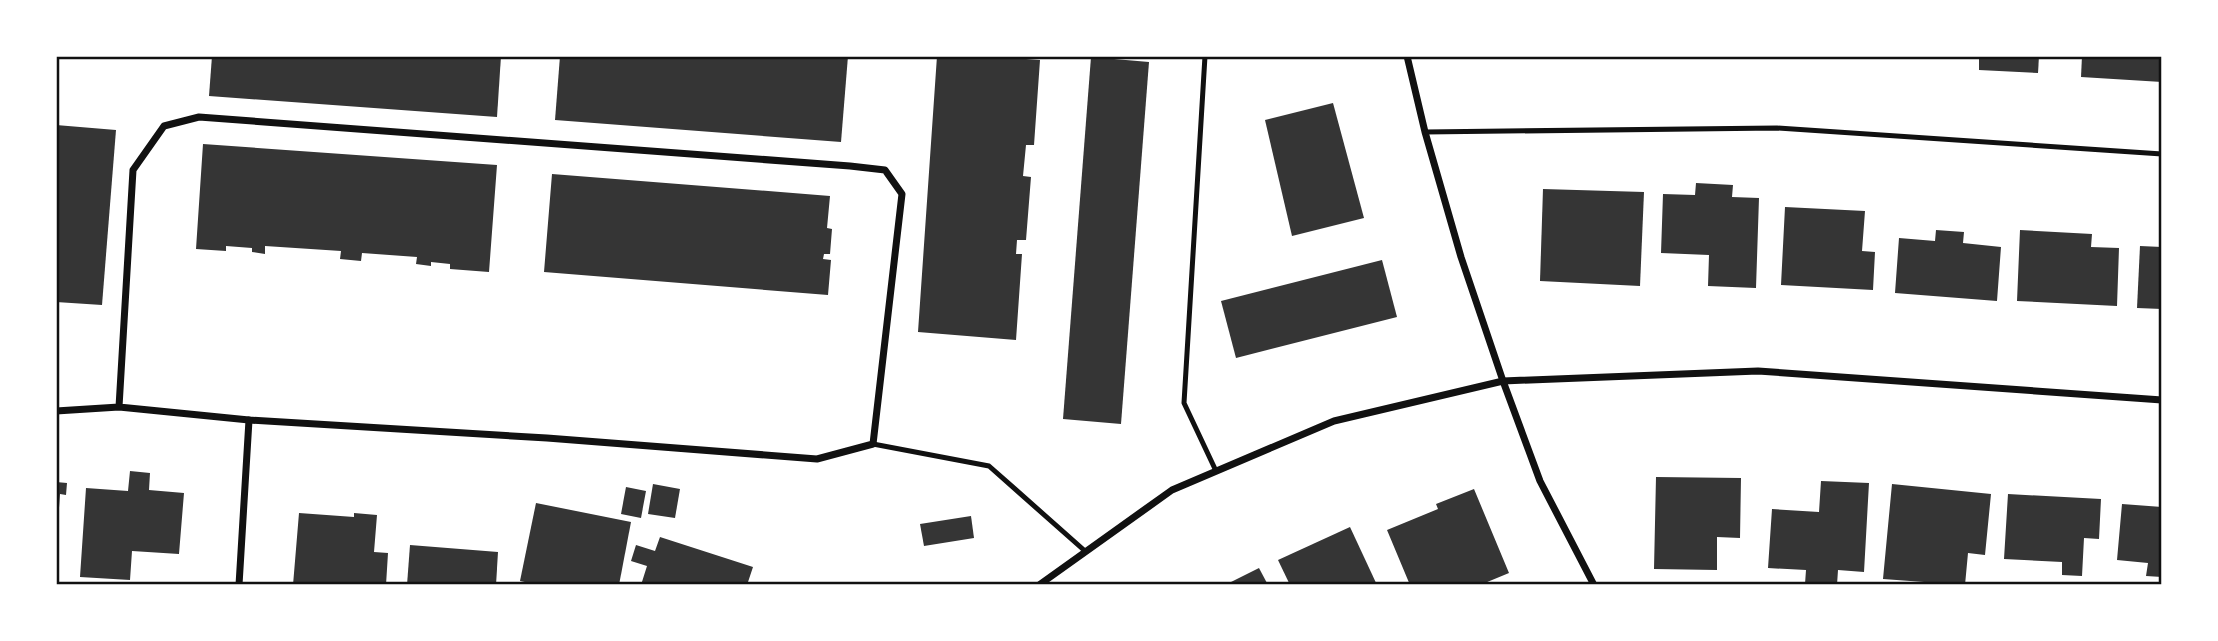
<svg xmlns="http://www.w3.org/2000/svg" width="2218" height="641" font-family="'Varela Round',sans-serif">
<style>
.building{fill:#353535}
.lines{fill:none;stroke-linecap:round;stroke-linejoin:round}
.service{stroke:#111;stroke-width:5}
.minor{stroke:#111;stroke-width:7}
.neatline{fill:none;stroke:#111;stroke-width:2.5}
</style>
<rect width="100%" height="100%" fill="#fff"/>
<g class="building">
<path d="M 212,56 L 501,56 L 497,117 L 209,96 Z"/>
<path d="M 560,56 L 848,56 L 841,142 L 555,120 Z"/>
<path d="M 937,56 L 986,56 L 1040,60 L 1034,145 L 1026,145 L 1023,176 L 1031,177 L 1026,240 L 1017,240 L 1016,254 L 1022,254 L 1016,340 L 918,332 Z"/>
<path d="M 1979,56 L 2039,56 L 2038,73 L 1979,70 Z"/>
<path d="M 2082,56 L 2162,56 L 2162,82 L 2081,77 Z"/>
<path d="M 1091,57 L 1149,62 L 1121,424 L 1063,419 Z"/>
<path d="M 1333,103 L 1364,218 L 1292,236 L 1265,120 Z"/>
<path d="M 56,125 L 116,130 L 102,305 L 56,302 Z"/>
<path d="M 203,144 L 497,165 L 489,272 L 450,269 L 450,264 L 431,262 L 431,266 L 416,264 L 417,257 L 362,253 L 361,261 L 340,259 L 341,251 L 265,246 L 265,254 L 252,252 L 252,248 L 226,246 L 226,251 L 196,249 Z"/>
<path d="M 552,174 L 830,196 L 827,228 L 832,229 L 830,254 L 824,254 L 823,259 L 831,260 L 828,295 L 544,272 Z"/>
<path d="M 1696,183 L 1733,185 L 1732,197 L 1759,198 L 1756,288 L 1708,286 L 1709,255 L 1661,253 L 1663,194 L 1695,195 Z"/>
<path d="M 1543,189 L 1644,192 L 1640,286 L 1540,281 Z"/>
<path d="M 1785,207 L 1865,211 L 1862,251 L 1875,252 L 1873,290 L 1781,285 Z"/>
<path d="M 1936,230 L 1964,232 L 1963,243 L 2001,247 L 1997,301 L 1895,293 L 1899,238 L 1935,241 Z"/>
<path d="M 2020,230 L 2092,234 L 2091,247 L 2119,248 L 2117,306 L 2017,301 Z"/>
<path d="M 2140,246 L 2162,247 L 2162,309 L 2137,308 Z"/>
<path d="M 1382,260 L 1397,317 L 1236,358 L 1221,301 Z"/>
<path d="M 130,471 L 150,473 L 149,490 L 184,493 L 179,554 L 132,551 L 130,580 L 80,577 L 86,488 L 128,491 Z"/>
<path d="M 1656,477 L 1741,478 L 1740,538 L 1717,537 L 1717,570 L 1654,569 Z"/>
<path d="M 1821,481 L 1869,483 L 1864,572 L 1838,570 L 1837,585 L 1805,584 L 1806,570 L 1768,568 L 1772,509 L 1819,512 Z"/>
<path d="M 56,482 L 67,483 L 66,495 L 60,494 L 58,522 L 56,522 Z"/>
<path d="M 653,484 L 680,489 L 675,518 L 648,514 Z"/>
<path d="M 1892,484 L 1991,494 L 1985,555 L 1968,553 L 1965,585 L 1883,579 Z"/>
<path d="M 626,487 L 646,491 L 641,518 L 621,514 Z"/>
<path d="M 1474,489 L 1509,573 L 1480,585 L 1410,585 L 1387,530 L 1438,509 L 1436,504 Z"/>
<path d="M 2008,494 L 2101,499 L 2099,539 L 2084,538 L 2082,576 L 2062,575 L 2062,562 L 2004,559 Z"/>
<path d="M 536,503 L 631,522 L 619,585 L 539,585 L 520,581 Z"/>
<path d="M 2122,504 L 2162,507 L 2162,577 L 2146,576 L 2148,563 L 2117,560 Z"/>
<path d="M 299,513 L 354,517 L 354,513 L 377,515 L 374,552 L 388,553 L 386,585 L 293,585 Z"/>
<path d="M 971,516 L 974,538 L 924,546 L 920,524 Z"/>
<path d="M 1350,527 L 1377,585 L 1290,585 L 1278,560 Z"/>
<path d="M 660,537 L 753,567 L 747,585 L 641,585 L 647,566 L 631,561 L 636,545 L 655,551 Z"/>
<path d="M 410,545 L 498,552 L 496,585 L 407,585 Z"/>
<path d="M 1259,568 L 1268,585 L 1225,585 Z"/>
</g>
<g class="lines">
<g class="service">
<path d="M 1205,56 L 1184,403 L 1216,471"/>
<path d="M 1323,56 L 1407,56"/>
<path d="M 1425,132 L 1777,128 L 2162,154"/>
<path d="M 873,444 L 989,466 L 1085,551"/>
</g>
<g class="minor">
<path d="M 1407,56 L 1425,132 L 1461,257 L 1503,381 L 1540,481 L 1594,585"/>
<path d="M 56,411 L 119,407 L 249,420 L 547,438 L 817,459 L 873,444 L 902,194 L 885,170 L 850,166 L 199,117 L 164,126 L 133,170 L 119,407"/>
<path d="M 239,585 L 249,420"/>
<path d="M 1039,585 L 1172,490 L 1334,421 L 1503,381 L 1758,371 L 2162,400"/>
</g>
</g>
<rect width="2218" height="641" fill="none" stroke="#ffffff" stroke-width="116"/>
<rect x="58" y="58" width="2102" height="525" class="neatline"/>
</svg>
